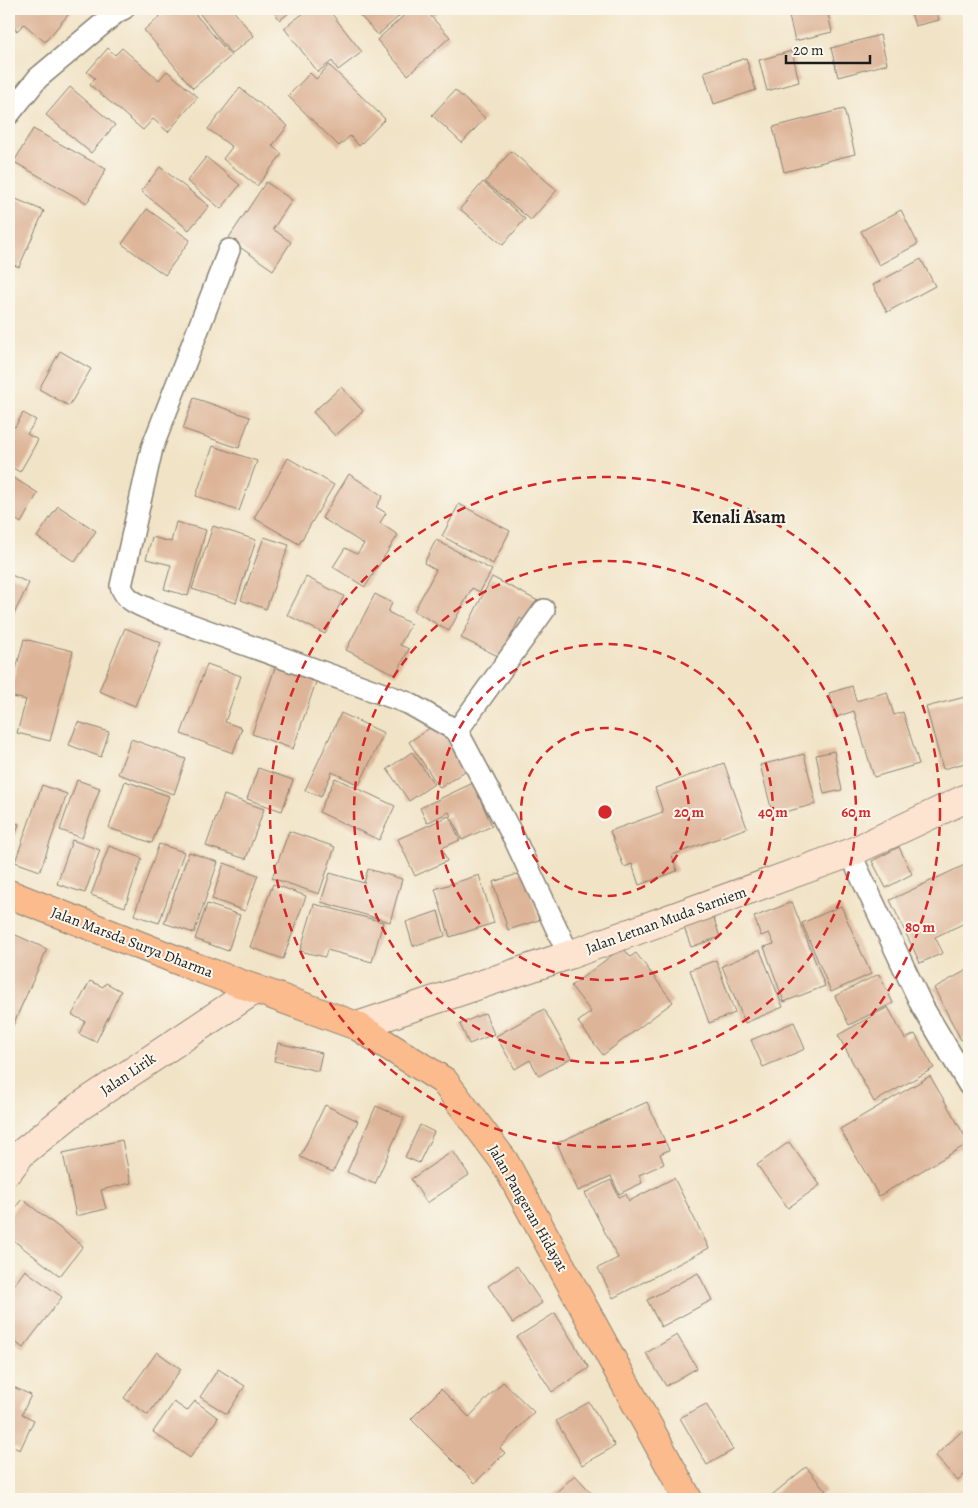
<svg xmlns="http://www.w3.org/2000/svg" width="978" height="1508" font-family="Alegreya,serif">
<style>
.building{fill:#ddb497}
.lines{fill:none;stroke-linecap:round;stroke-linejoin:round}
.street-casing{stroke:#868071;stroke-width:24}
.secondary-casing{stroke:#868071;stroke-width:30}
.highway-casing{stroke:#868071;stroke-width:30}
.street{stroke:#fff;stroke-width:21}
.secondary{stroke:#fde4d1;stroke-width:28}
.highway{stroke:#fbbb8c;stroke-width:28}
.ring{fill:none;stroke:#d62828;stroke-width:2.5;stroke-dasharray:9 6}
.labels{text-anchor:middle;stroke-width:4;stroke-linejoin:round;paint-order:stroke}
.street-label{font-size:15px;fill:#1c1c1c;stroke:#fbf7ec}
.quarter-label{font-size:18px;font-weight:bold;fill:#1c1c1c;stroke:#fbf7ec}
.centre{fill:#d62828;stroke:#fbf7ec;stroke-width:2.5}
.ring-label{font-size:15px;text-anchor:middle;font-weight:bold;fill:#d62828;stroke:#fbf7ec;stroke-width:4;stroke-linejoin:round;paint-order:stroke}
</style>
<rect width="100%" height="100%" fill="#fbf7ec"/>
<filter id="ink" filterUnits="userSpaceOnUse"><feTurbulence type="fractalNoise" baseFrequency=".02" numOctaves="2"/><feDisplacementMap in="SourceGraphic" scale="10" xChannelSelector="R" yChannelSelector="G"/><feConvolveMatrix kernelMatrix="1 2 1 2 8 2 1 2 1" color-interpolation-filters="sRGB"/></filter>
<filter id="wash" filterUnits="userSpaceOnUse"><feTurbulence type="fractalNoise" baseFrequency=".0096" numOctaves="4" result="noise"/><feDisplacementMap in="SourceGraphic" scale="20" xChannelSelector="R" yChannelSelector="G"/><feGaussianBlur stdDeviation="1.12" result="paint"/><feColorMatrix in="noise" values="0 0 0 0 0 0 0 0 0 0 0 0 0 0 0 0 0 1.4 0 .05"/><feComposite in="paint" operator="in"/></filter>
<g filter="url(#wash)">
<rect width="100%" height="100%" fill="#f1e3c6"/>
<g id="blocks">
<g class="building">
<path d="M 9,9 L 73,9 L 45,42 L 24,24 L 17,31 L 9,24 Z"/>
<path d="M 168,9 L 191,9 L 231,56 L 193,88 L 144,30 Z"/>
<path d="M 196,9 L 232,9 L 254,36 L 231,54 Z"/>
<path d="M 272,9 L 294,9 L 280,20 Z"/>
<path d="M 309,9 L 328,9 L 362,52 L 338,70 L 332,61 L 318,72 L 284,28 Z"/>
<path d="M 354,9 L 407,9 L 378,35 Z"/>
<path d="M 411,9 L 424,9 L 450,37 L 408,75 L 377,40 Z"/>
<path d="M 428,9 L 441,9 L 434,16 Z"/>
<path d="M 801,9 L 827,9 L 832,32 L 795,41 L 788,12 Z"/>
<path d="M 910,9 L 936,9 L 939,20 L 915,26 Z"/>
<path d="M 880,35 L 887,64 L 838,77 L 831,48 Z"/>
<path d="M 108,48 L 115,55 L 122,48 L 159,80 L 167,71 L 198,97 L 168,132 L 153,119 L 143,130 L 90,85 L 95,78 L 87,72 Z"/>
<path d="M 792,51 L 799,82 L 767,91 L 759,60 Z"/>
<path d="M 746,58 L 756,90 L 714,104 L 704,72 Z"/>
<path d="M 329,65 L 385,119 L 359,146 L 350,136 L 339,146 L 288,96 L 310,73 L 316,79 Z"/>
<path d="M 70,87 L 115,125 L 91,153 L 46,115 Z"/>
<path d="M 240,88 L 288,126 L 272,146 L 282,154 L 257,186 L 223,159 L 232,147 L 208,129 Z"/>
<path d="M 455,90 L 485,118 L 462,143 L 432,115 Z"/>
<path d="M 844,109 L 855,154 L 784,172 L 773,127 Z"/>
<path d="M 33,129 L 106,169 L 87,203 L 14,162 Z"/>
<path d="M 511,151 L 557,190 L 531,220 L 485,182 Z"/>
<path d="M 206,157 L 240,185 L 221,209 L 187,181 Z"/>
<path d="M 160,167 L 209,206 L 189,230 L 141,191 Z"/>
<path d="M 266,182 L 292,200 L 273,229 L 291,242 L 273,270 L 228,239 Z"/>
<path d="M 483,182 L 525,219 L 503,245 L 460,209 Z"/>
<path d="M 16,199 L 44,211 L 19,267 L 9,263 L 9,216 Z"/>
<path d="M 147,209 L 190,240 L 165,275 L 122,244 Z"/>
<path d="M 901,210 L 918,244 L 879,265 L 861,231 Z"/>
<path d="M 921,259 L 935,286 L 887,312 L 873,285 Z"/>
<path d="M 60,351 L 91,369 L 69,406 L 39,389 Z"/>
<path d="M 341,387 L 363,411 L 335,436 L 313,412 Z"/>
<path d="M 194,398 L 250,417 L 239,448 L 183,429 Z"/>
<path d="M 23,413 L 36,420 L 27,434 L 38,440 L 20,472 L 9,466 L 9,424 L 15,427 Z"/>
<path d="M 213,446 L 257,461 L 239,511 L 196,496 Z"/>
<path d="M 288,458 L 334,485 L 299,544 L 254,518 Z"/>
<path d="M 349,474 L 383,496 L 376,507 L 386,513 L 380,523 L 398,535 L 365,587 L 333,567 L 345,548 L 357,554 L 364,544 L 322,518 Z"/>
<path d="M 9,475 L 38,493 L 21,523 L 9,515 Z"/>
<path d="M 459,504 L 510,531 L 493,564 L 442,536 Z"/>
<path d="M 58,506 L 96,531 L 75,562 L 37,537 Z"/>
<path d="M 176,522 L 206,530 L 188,596 L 164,589 L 171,565 L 146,559 L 152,537 L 171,542 Z"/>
<path d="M 213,526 L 256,540 L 236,603 L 192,589 Z"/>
<path d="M 264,537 L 289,545 L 266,609 L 241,600 Z"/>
<path d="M 436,540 L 492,570 L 480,592 L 472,588 L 449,631 L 414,611 L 436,570 L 424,563 Z"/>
<path d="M 9,574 L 29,583 L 13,616 L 9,614 Z"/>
<path d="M 306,577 L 344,596 L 325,634 L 287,615 Z"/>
<path d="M 492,577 L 540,602 L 529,623 L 520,618 L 500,657 L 461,638 Z"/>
<path d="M 375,594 L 392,603 L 388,612 L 411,624 L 400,645 L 409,649 L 396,675 L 346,650 Z"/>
<path d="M 125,628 L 161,643 L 135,706 L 99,691 Z"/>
<path d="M 24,639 L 73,651 L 50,741 L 17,733 L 26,700 L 9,696 Z"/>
<path d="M 207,664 L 241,676 L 225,722 L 242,728 L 233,753 L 181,734 Z"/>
<path d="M 276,665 L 317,679 L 293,749 L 252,734 Z"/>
<path d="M 852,686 L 856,701 L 887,692 L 894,715 L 903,712 L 919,764 L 874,777 L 854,711 L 836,717 L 829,693 Z"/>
<path d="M 969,696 L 969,762 L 943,769 L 926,707 Z"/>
<path d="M 341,713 L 384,733 L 359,785 L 332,772 L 321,797 L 305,790 Z"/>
<path d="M 440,721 L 471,767 L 440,788 L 409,742 Z"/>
<path d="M 78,722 L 109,732 L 101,757 L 69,745 Z"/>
<path d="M 131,739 L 186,759 L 174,794 L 118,774 Z"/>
<path d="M 834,751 L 842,790 L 824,794 L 816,755 Z"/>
<path d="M 412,752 L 434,784 L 409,801 L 387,769 Z"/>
<path d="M 804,754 L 816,804 L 773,815 L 760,765 Z"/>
<path d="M 724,763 L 747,828 L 672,855 L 677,871 L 639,885 L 632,864 L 624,867 L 610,831 L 663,812 L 655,788 Z"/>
<path d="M 258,768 L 293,780 L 282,811 L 247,799 Z"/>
<path d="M 335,778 L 395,806 L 379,840 L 319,812 Z"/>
<path d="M 77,780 L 100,788 L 82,838 L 60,830 Z"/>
<path d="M 125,781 L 169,796 L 152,843 L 109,828 Z"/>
<path d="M 473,783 L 492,826 L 462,840 L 449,812 L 427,823 L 420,808 Z"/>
<path d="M 42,785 L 67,794 L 40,871 L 15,862 Z"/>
<path d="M 224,795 L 264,809 L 246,859 L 206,846 Z"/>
<path d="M 449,816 L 460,840 L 442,848 L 447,861 L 415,876 L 398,839 Z"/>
<path d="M 9,821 L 19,824 L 9,853 Z"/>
<path d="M 289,831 L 335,847 L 319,894 L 272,878 Z"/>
<path d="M 72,840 L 100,850 L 85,893 L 57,884 Z"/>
<path d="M 159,844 L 184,852 L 159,923 L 134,915 Z"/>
<path d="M 109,846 L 142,858 L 125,907 L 91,895 Z"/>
<path d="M 899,847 L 912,874 L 886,888 L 872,861 Z"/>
<path d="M 189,852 L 218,862 L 194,933 L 164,923 Z"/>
<path d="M 224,863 L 258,875 L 245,911 L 212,899 Z"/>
<path d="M 969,863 L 969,921 L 935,937 L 943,953 L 920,963 L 890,900 Z"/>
<path d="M 368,869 L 402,879 L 390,922 L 321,902 L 330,873 L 364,883 Z"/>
<path d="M 524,872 L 539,920 L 508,930 L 493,882 Z"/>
<path d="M 479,875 L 494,923 L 450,937 L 435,889 Z"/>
<path d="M 273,884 L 306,896 L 283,959 L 250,947 Z"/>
<path d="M 792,902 L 825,986 L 784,1002 L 764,947 L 774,944 L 769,933 L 761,936 L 754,917 Z"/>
<path d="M 207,904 L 240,915 L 228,951 L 195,939 Z"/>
<path d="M 314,904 L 383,922 L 372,962 L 327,950 L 325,957 L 300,951 Z"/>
<path d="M 841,906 L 871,974 L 831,992 L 802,923 Z"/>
<path d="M 438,911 L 445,936 L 413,946 L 406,922 Z"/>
<path d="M 712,913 L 720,937 L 691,947 L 683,924 Z"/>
<path d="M 9,932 L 47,949 L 9,1034 Z"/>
<path d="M 623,947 L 630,957 L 636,953 L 673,1002 L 603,1055 L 578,1022 L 591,1012 L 571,986 Z"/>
<path d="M 760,950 L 783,1007 L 745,1023 L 722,966 Z"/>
<path d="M 716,960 L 735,1013 L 709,1023 L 690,970 Z"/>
<path d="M 969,969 L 969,1035 L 961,1040 L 934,988 Z"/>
<path d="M 879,974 L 893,1003 L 849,1025 L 835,996 Z"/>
<path d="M 90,981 L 103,987 L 106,983 L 121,991 L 96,1042 L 79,1034 L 85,1021 L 72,1015 Z"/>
<path d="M 888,1007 L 905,1039 L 915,1034 L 934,1068 L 874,1102 L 838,1035 Z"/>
<path d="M 544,1009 L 571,1058 L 539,1076 L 530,1060 L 515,1069 L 496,1036 Z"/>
<path d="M 485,1013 L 494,1034 L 469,1044 L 460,1024 Z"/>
<path d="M 794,1022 L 805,1049 L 763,1067 L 751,1040 Z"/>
<path d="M 278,1043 L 322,1053 L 318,1071 L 274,1061 Z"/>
<path d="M 930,1076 L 969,1143 L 879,1196 L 840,1129 Z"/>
<path d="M 647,1102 L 669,1150 L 660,1154 L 664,1164 L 639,1175 L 642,1183 L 619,1194 L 611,1176 L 578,1191 L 557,1143 Z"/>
<path d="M 325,1105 L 358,1121 L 333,1172 L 300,1157 Z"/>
<path d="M 376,1106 L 404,1118 L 375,1184 L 347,1172 Z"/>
<path d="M 420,1125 L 434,1132 L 419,1163 L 405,1157 Z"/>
<path d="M 122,1140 L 131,1183 L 101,1190 L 106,1209 L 76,1216 L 63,1153 Z"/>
<path d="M 789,1142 L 820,1185 L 788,1208 L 757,1165 Z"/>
<path d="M 453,1151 L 469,1175 L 427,1203 L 411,1179 Z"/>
<path d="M 674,1178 L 709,1248 L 613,1298 L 598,1268 L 618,1258 L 585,1193 L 611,1180 L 619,1197 L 626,1194 L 629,1201 Z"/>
<path d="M 22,1199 L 83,1246 L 60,1276 L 9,1237 L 9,1216 Z"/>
<path d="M 517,1266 L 542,1303 L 513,1323 L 488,1286 Z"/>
<path d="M 25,1270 L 62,1297 L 23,1348 L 9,1337 L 9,1285 L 12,1288 Z"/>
<path d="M 698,1273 L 712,1300 L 661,1327 L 647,1300 Z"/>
<path d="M 555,1313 L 589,1368 L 552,1392 L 517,1337 Z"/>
<path d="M 677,1335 L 697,1368 L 666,1386 L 646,1353 Z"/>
<path d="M 157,1352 L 181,1369 L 148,1415 L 124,1398 Z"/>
<path d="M 218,1369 L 245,1386 L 227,1414 L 200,1397 Z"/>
<path d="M 503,1382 L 534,1412 L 500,1448 L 505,1453 L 475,1483 L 411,1419 L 441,1389 L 469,1417 Z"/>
<path d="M 9,1385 L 31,1395 L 22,1414 L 34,1420 L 20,1450 L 9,1445 Z"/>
<path d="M 195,1401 L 218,1418 L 190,1458 L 153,1432 L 174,1402 L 187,1411 Z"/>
<path d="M 589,1402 L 615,1446 L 582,1465 L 556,1421 Z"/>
<path d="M 706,1404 L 733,1450 L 707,1465 L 680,1418 Z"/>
<path d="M 962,1431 L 969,1439 L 969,1470 L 958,1481 L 935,1456 Z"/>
<path d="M 806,1467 L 826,1491 L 815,1499 L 767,1499 Z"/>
<path d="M 575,1475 L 597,1499 L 549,1499 Z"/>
</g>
</g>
</g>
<g filter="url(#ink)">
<use href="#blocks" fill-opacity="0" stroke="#868071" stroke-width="1"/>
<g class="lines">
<g class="street-casing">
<g id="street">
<path d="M 9,114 L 38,78 L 118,11 L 123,9"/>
<path d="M 229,250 L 152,448 L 121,586 C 126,602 141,605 155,612 L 408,703 L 457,731 L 515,840 L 569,955"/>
<path d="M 457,731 L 544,610"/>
<path d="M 850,853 L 922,1006 L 969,1085"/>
</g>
</g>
<g class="secondary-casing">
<g id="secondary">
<path d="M 357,1026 L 569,955 L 850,853 L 969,797"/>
<path d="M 9,1170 L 22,1153 L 79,1107 L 256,989"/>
</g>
</g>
<g class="highway-casing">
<path id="highway" d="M 9,894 L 187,964 L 357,1026 L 444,1081 L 504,1161 L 688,1499"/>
</g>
<use href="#street" class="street"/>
<use href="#secondary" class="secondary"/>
<use href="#highway" class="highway"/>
</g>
</g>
<g class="ring">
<circle cx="605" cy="812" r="84"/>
<circle cx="605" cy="812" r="168"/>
<circle cx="605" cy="812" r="251"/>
<circle cx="605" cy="812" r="335"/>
</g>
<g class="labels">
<g class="street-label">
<text transform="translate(666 920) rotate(-20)" y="5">Jalan Letnan Muda Sarniem</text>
<text transform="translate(132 942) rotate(21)" y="5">Jalan Marsda Surya Dharma</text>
<text transform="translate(128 1074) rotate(-34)" y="5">Jalan Lirik</text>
<text transform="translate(528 1208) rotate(60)" y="5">Jalan Pangeran Hidayat</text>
</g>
<g class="quarter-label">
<text x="739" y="523">Kenali Asam</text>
</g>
</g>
<circle cx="605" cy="812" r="8" class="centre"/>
<g class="ring-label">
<text x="689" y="817">20 m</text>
<text x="773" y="817">40 m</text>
<text x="856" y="817">60 m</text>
<text x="920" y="932">80 m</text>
</g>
<rect width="978" height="1508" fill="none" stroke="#fbf7ec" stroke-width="30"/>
<path d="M786 55v8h84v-8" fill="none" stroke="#1c1c1c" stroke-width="2.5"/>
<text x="793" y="55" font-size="15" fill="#1c1c1c" stroke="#fbf7ec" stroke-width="4" paint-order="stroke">20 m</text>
</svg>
